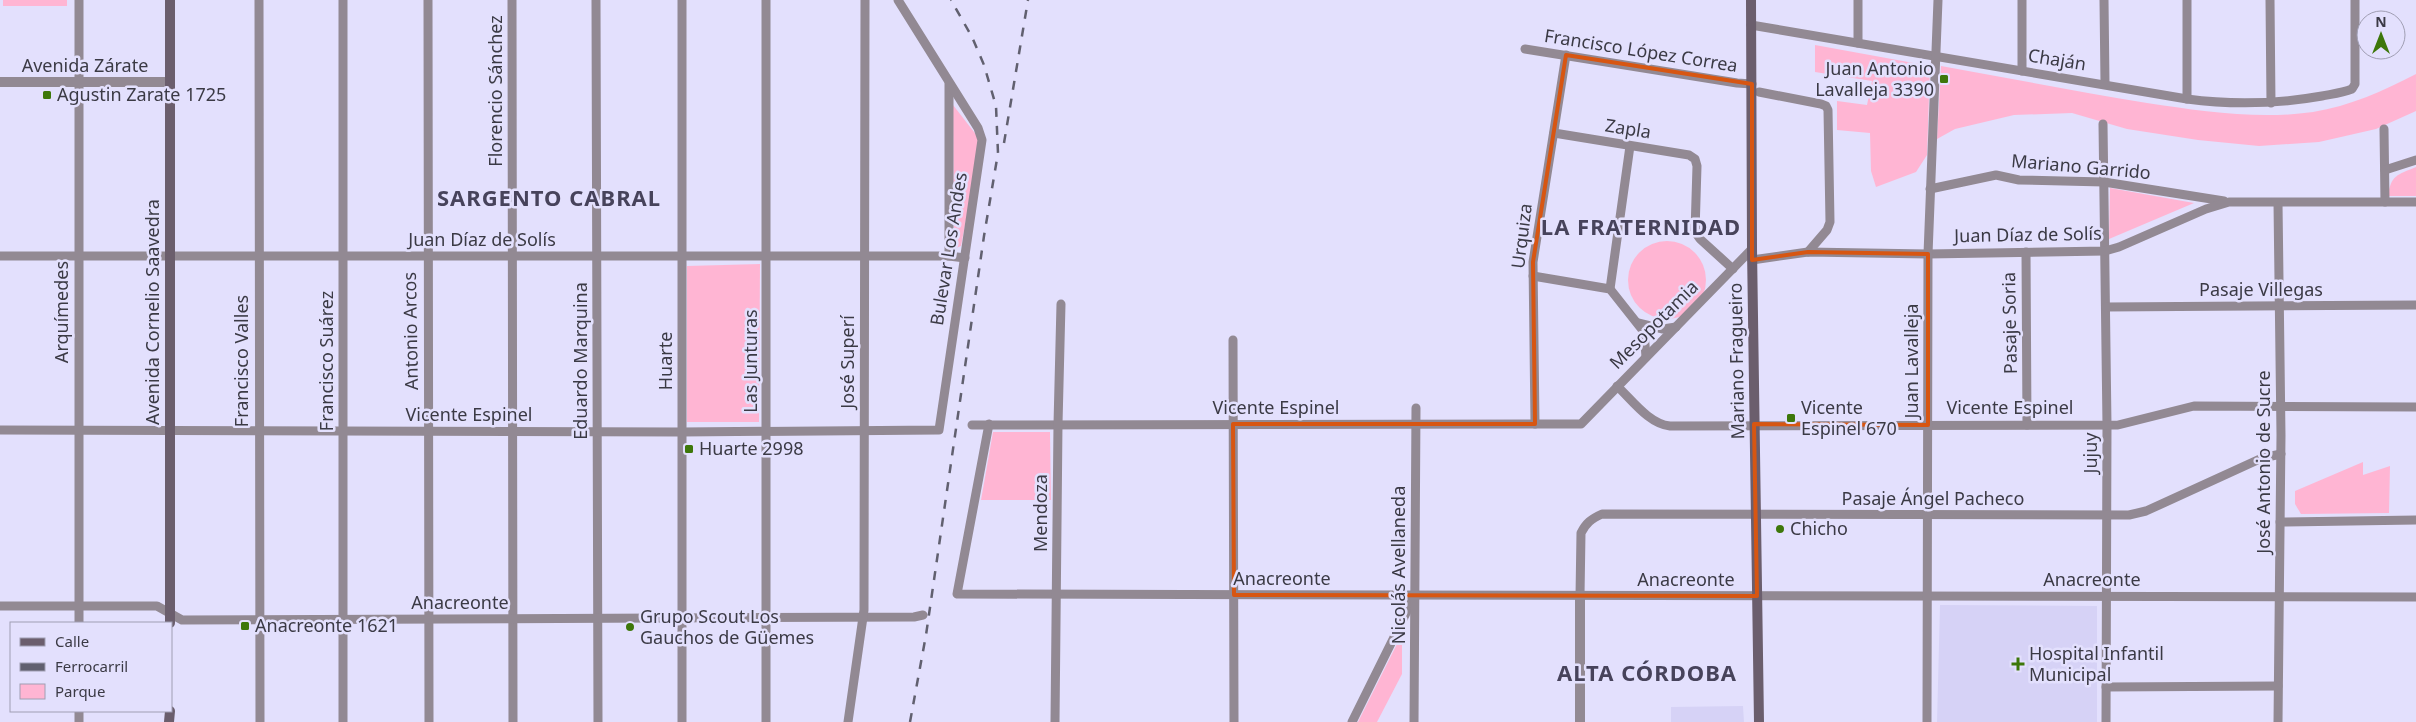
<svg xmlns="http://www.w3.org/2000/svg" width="2416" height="722" font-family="'Noto Sans',sans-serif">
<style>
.built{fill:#d6d2f6}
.green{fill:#ffb5d3}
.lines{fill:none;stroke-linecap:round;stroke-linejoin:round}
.minor{stroke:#928993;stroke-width:9}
.tertiary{stroke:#928993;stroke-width:10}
.secondary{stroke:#6b5e6d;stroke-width:10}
.rail{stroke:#61606f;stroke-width:2.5;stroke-dasharray:9 9;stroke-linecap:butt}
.marked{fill:none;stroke:#d75612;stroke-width:4;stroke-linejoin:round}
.poi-dot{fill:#3d770a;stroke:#e3e0fd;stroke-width:2}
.labels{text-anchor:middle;stroke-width:5;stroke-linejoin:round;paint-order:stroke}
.street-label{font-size:18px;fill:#3b3a45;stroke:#e3e0fd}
.poi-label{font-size:18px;fill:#3b3a45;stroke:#e3e0fd;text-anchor:start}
.district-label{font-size:22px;font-weight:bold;letter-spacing:1px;fill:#47435b;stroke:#e3e0fd}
</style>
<rect width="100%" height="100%" fill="#e3e0fd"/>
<g class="built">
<path d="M 1940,605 L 2097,606 L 2097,722 L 1937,722 Z"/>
<path d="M 1743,706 L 1744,722 L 1671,722 L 1671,707 Z"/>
</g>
<g class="green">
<rect x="3" y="0" width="64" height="6"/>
<path d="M 1815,45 L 1930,66 L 1927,155 L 1916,172 L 1876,187 L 1871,171 L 1870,133 L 1837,130 L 1837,101 L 1867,105 L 1872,81 L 1815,72 Z"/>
<path d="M 1941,66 C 2009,78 2078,92 2147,103 C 2201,111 2258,120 2313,112 C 2350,106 2383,91 2416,74 L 2416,111 L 2376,129 L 2319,142 L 2259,146 L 2198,140 L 2127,129 L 2072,113 L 2014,115 L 1955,129 L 1937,139 Z"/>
<path d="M 953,105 L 981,141 L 961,246 L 956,248 L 954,243 Z"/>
<path d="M 2416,167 L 2416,196 L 2388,196 C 2391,175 2397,175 2416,167 Z"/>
<path d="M 2110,188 L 2194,203 L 2109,239 Z"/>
<circle cx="1667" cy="280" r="39"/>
<path d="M 760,264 L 759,422 L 687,422 L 687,266 Z"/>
<path d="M 993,432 L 1050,432 L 1051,500 L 981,500 Z"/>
<path d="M 2363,462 L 2363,475 L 2390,466 L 2389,513 L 2301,514 L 2295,504 L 2295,491 Z"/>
<path d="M 1402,634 L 1402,674 L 1377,722 L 1358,722 Z"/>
</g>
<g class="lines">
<g class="minor">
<path d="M 79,0 L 79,623"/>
<path d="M 259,0 L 260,722"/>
<path d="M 428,0 L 429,722"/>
<path d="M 512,0 L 513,722"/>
<path d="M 596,0 L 598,722"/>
<path d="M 1858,0 L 1858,43"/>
<path d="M 2104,0 L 2105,83"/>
<path d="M 2270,0 L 2271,103"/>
<path d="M 1751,25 L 2187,99 C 2232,105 2277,104 2322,96 C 2332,94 2342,93 2352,89 L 2355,84 L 2355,0"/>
<path d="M 1525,49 L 1737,83 L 1752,84"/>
<path d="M 2022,71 L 2022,0"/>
<path d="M 949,84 L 949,256"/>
<path d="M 1759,92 L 1821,104 L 1826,106 L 1828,110 L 1830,222 L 1827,230 L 1808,252"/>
<path d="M 2187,99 L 2187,0"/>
<path d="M 2103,124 L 2107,425 L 2106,722"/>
<path d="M 2384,129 L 2385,202"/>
<path d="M 1554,133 L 1689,155 L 1695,159 L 1697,166 L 1695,232 L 1700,239 L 1733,269"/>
<path d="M 2385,170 L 2416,160"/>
<path d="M 1930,189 L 1996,175 L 2019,180 L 2104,182 L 2224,201"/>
<path d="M 2278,203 L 2281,435 L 2278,722"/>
<path d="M 2026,252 L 2027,425"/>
<path d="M 0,256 L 949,256 L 965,258"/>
<path d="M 1752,260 L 1808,252 L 1928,254 L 2105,251 L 2119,247 L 2206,209 L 2229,202 L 2416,202"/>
<path d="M 1533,276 L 1610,289 L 1644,332 L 1646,357"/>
<path d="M 1610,289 L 1630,146"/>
<path d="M 2106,307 L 2416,305"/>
<path d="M 1638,323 L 1663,329 L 1676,327"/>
<path d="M 1233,340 L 1234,722"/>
<path d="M 1617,386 C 1632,400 1649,424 1670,426 L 2118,425 L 2194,406 L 2416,407"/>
<path d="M 989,424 L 957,594 L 2416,597"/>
<path d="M 1535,424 L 1533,262 L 1566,55"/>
<path d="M 972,425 L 1581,424 L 1752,249"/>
<path d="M 0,430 L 682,432 L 939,430 L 982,140 L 978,128 L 898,0"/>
<path d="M 2280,522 L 2416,520"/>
<path d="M 1580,596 L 1581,533 C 1586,523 1591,519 1602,514 L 2129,515 L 2146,511 L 2262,458 L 2281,454"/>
<path d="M 0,606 L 157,606 L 182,620 L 914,617 L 923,615"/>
<path d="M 2106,687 L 2278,686"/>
<path d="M 79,722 L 79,711"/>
<path d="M 343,722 L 343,0"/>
<path d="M 682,722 L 682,0"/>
<path d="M 766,722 L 766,0"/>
<path d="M 848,722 L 864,610 L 865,0"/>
<path d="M 1055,722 L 1058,424 L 1061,304"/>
<path d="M 1352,722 L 1413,599"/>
<path d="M 1414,722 L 1416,408"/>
<path d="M 1927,722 L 1928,254 L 1938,0"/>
</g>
<g class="tertiary">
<path d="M 0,82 L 170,82"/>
<path d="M 1580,596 L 1580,722"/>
</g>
<g class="secondary">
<path d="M 1751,0 L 1752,249 L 1759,722"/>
<path d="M 170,623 L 170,0"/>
<path d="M 169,722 L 170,711"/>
</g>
<g class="rail">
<path d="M 1004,143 L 1028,0"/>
<path d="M 910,722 L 926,635 L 984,236 L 998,153 L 996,106 L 984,65 L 972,37 L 951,0"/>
</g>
</g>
<path class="marked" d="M 1566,55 L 1752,84 L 1752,260 L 1808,252 L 1928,254 L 1928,425 L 1754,424 L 1757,596 L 1234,595 L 1233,424 L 1535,424 L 1533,262 Z"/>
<g class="poi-dot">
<rect x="1939" y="74" width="10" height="10" rx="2.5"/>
<rect x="42" y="90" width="10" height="10" rx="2.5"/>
<rect x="1786" y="413" width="10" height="10" rx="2.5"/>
<rect x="684" y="444" width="10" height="10" rx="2.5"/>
<circle cx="1780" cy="529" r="5"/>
<rect x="240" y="621" width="10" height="10" rx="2.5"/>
<circle cx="630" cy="627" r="5"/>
<path d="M2015.5 656.5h5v5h5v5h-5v5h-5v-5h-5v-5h5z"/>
</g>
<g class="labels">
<g class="street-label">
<text transform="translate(1641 51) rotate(9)" y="6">Francisco López Correa</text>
<text transform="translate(2057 60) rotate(9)" y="6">Chaján</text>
<text x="85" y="72">Avenida Zárate</text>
<text transform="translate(496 91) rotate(-90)" y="6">Florencio Sánchez</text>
<text transform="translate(1628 129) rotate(9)" y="6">Zapla</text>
<text transform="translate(2081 167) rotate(5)" y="6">Mariano Garrido</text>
<text transform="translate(2028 235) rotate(-1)" y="6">Juan Díaz de Solís</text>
<text transform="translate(1522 236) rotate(-83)" y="6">Urquiza</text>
<text x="482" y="246">Juan Díaz de Solís</text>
<text transform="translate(949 249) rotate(-81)" y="6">Bulevar Los Andes</text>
<text x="2261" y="296">Pasaje Villegas</text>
<text transform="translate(62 312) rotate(-90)" y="6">Arquímedes</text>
<text transform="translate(153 312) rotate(-90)" y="6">Avenida Cornelio Saavedra</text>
<text transform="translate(2010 323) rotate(-91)" y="6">Pasaje Soria</text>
<text transform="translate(1654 325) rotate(-45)" y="6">Mesopotamia</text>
<text transform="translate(411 331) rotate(-91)" y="6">Antonio Arcos</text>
<text transform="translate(242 361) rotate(-90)" y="6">Francisco Valles</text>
<text transform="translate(327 361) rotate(-90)" y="6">Francisco Suárez</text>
<text transform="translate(581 361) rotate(-90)" y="6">Eduardo Marquina</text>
<text transform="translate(666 361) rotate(-90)" y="6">Huarte</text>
<text transform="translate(751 361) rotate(-90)" y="6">Las Junturas</text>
<text transform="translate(1737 361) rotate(-91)" y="6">Mariano Fragueiro</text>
<text transform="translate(1912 361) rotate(-90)" y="6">Juan Lavalleja</text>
<text transform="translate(848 362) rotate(-90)" y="6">José Superí</text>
<text x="1276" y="414">Vicente Espinel</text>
<text x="2010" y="414">Vicente Espinel</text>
<text x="469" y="421">Vicente Espinel</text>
<text transform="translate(2091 453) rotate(-90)" y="6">Jujuy</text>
<text transform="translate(2264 462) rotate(-90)" y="6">José Antonio de Sucre</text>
<text x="1933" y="505">Pasaje Ángel Pacheco</text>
<text transform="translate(1041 513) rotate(-90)" y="6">Mendoza</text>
<text transform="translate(1399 565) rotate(-90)" y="6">Nicolás Avellaneda</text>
<text x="1282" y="585">Anacreonte</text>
<text x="1686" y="586">Anacreonte</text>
<text x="2092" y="586">Anacreonte</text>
<text x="460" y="609">Anacreonte</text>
</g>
<g class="poi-label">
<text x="1934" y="75" text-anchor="end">Juan Antonio<tspan x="1934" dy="21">Lavalleja 3390</tspan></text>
<text x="57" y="101">Agustin Zarate 1725</text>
<text x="1801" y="414">Vicente<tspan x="1801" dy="21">Espinel 670</tspan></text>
<text x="699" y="455">Huarte 2998</text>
<text x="1790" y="535">Chicho</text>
<text x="640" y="623">Grupo Scout Los<tspan x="640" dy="21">Gauchos de Güemes</tspan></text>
<text x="255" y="632">Anacreonte 1621</text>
<text x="2029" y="660">Hospital Infantil<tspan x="2029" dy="21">Municipal</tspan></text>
</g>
<g class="district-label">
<text x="549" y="206">SARGENTO CABRAL</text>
<text x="1641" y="235">LA FRATERNIDAD</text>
<text x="1647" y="681">ALTA CÓRDOBA</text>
</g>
</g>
<rect x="10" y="622" width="162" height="90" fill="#e3e0fd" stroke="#a09eb3"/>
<rect x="20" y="638" width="25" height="8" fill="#6b5e6d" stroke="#a09eb3"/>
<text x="55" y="647" font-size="15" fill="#3b3a45">Calle</text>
<rect x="20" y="663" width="25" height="8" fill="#61606f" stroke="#a09eb3"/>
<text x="55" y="672" font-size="15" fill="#3b3a45">Ferrocarril</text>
<rect x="20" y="684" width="25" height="15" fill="#ffb5d3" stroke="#a09eb3"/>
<text x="55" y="697" font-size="15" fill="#3b3a45">Parque</text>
<g transform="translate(2381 35)"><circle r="24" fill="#e3e0fd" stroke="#a09eb3"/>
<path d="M0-4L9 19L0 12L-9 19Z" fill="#3d770a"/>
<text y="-8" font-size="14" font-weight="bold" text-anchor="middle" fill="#3b3a45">N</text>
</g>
</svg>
